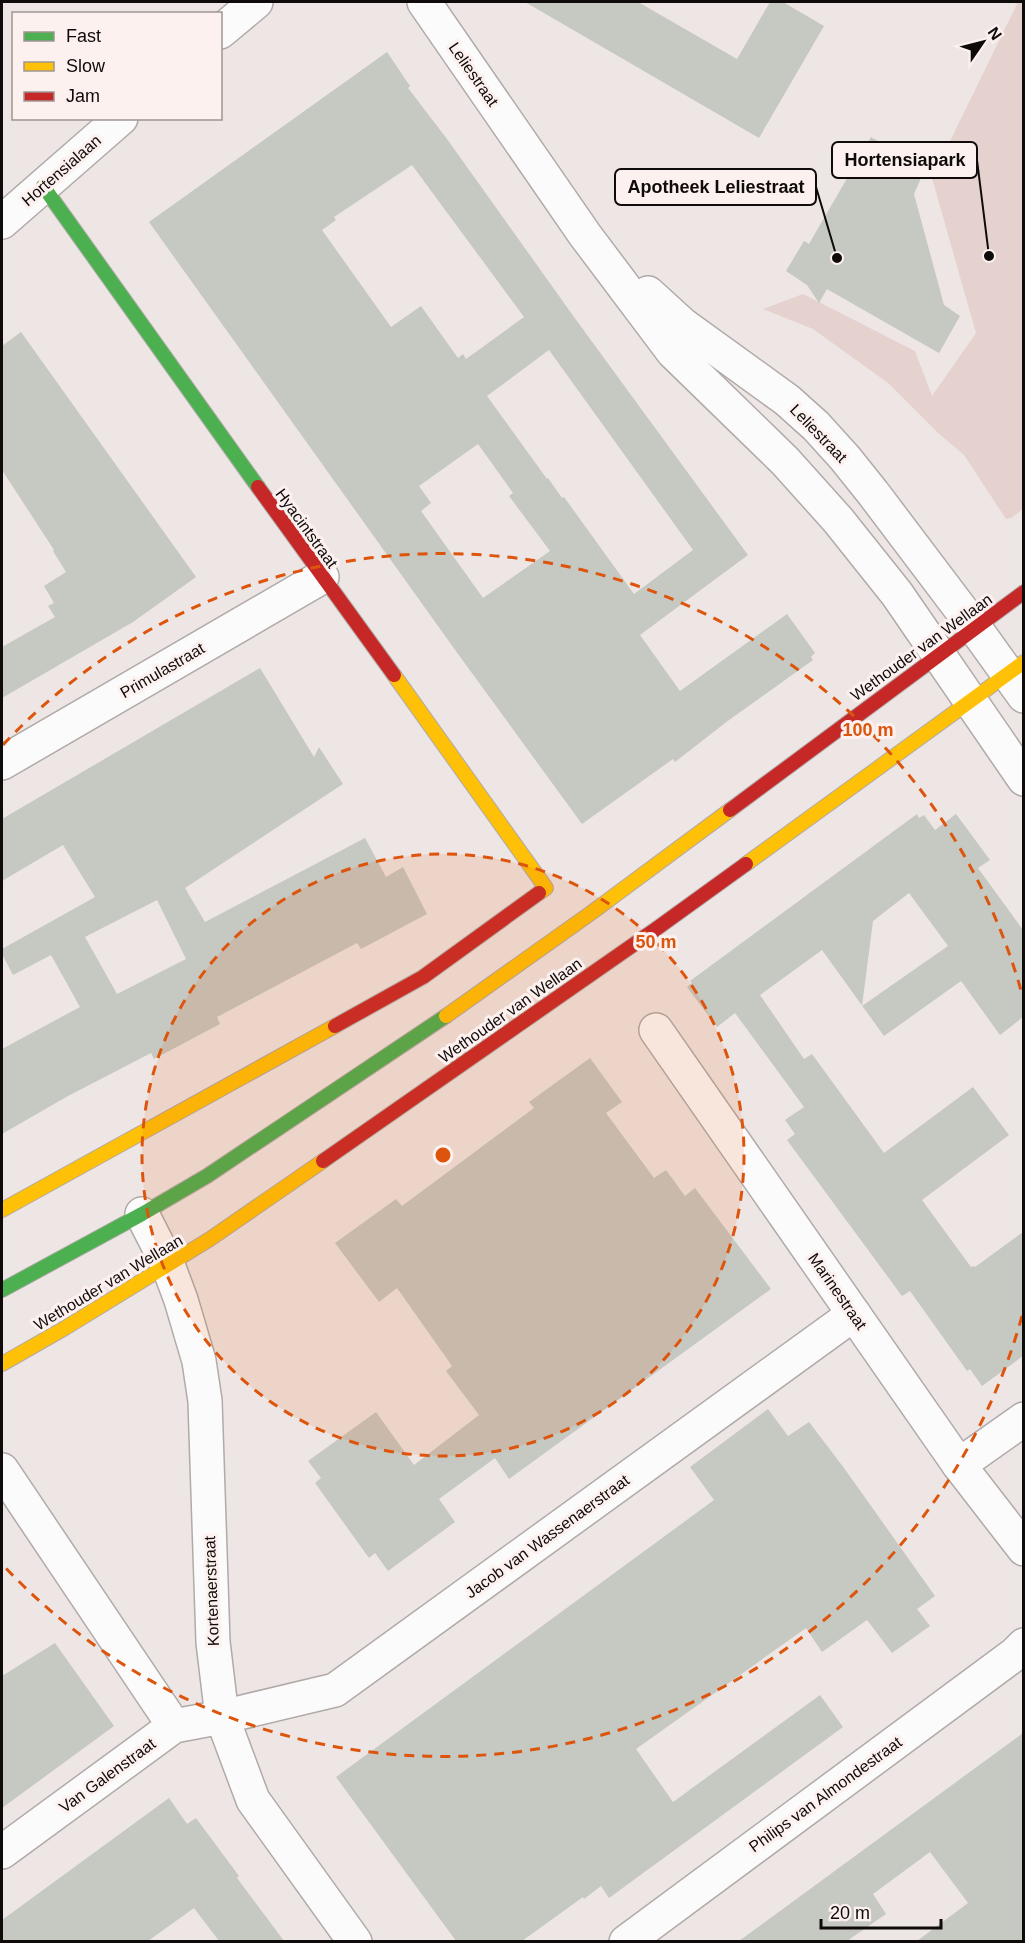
<svg xmlns="http://www.w3.org/2000/svg" width="1025" height="1943" font-family="Helvetica,sans-serif">
<style>
.green{fill:#e5d1cd}
.building{fill:#c6c8c2;fill-rule:evenodd}
.lines{fill:none;stroke-linecap:round;stroke-linejoin:round}
.street-casing{stroke:#b0aaa8;stroke-width:36}
.fast-casing{stroke:#b0aaa8;stroke-width:16}
.slow-casing{stroke:#b0aaa8;stroke-width:16}
.jam-casing{stroke:#b0aaa8;stroke-width:16}
.street{stroke:#fcfbfb;stroke-width:33}
.fast{stroke:#4caf50;stroke-width:14}
.slow{stroke:#ffc107;stroke-width:14}
.jam{stroke:#c62828;stroke-width:14}
.ring{fill:none;stroke:#dd550c;stroke-width:3;stroke-dasharray:10 8}
.labels{text-anchor:middle;stroke-width:6;stroke-linejoin:round;paint-order:stroke}
.street-label{font-size:16px;fill:#0f0b0a;stroke:#fdf1ef}
.centre{fill:#dd550c;stroke:#fdf1ef;stroke-width:3}
.ring-label{font-size:18px;text-anchor:middle;font-weight:bold;fill:#dd550c;stroke:#fdf1ef;stroke-width:6;stroke-linejoin:round;paint-order:stroke}
.leader{fill:none;stroke:#0f0b0a;stroke-width:2}
.callout-dot{fill:#0f0b0a;stroke:#fdf1ef;stroke-width:2}
.callout{fill:#fdf1ef;stroke:#0f0b0a;stroke-width:2}
.callout-label{font-size:18px;text-anchor:middle;font-weight:bold;fill:#0f0b0a}
</style>
<rect width="100%" height="100%" fill="#eee6e4"/>
<path class="green" d="M 1018,2 L 1023,2 L 1023,509 L 1011,518 L 1006,519 L 964,455 L 937,432 L 888,383 L 813,329 L 763,309 L 803,294 L 915,351 L 932,396 L 976,333 L 932,178 Z"/>
<g class="building">
<path d="M 525,2 L 638,2 L 737,59 L 770,2 L 783,2 L 824,26 L 759,138 Z"/>
<path d="M 387,52 L 410,86 L 408,88 L 447,139 L 574,317 L 748,555 L 640,635 L 680,691 L 787,614 L 815,653 L 811,657 L 813,660 L 725,723 L 675,762 L 673,759 L 582,824 L 458,654 L 149,222 ZM 412,165 L 524,317 L 466,359 L 463,354 L 458,358 L 421,306 L 391,327 L 322,230 L 336,220 L 334,217 ZM 549,350 L 693,550 L 634,594 L 564,497 L 562,498 L 548,478 L 547,479 L 487,396 ZM 478,444 L 513,493 L 509,496 L 550,551 L 483,598 L 421,511 L 431,503 L 419,486 Z"/>
<path d="M 871,137 L 925,169 L 914,194 L 944,305 L 960,316 L 939,353 L 827,289 L 819,303 L 807,285 L 786,271 L 804,241 L 809,244 Z"/>
<path d="M 21,332 L 196,577 L 133,622 L 2,698 L 2,647 L 55,617 L 48,606 L 54,603 L 44,586 L 66,572 L 53,551 L 54,550 L 2,470 L 2,346 Z"/>
<path d="M 260,668 L 314,757 L 319,747 L 343,784 L 185,888 L 205,922 L 365,838 L 386,877 L 403,867 L 427,914 L 361,949 L 357,943 L 217,1017 L 220,1024 L 154,1059 L 151,1053 L 68,1096 L 2,1134 L 2,1049 L 80,1007 L 51,955 L 13,975 L 2,954 L 2,949 L 95,897 L 63,845 L 2,881 L 2,819 ZM 157,900 L 186,959 L 117,994 L 85,937 Z"/>
<path d="M 917,814 L 919,818 L 924,815 L 935,830 L 956,814 L 990,860 L 978,868 L 1023,930 L 1023,1017 L 1000,1035 L 961,981 L 884,1036 L 822,950 L 760,995 L 804,1059 L 812,1054 L 884,1153 L 973,1087 L 1009,1135 L 922,1200 L 971,1267 L 973,1266 L 975,1267 L 1023,1232 L 1023,1356 L 982,1386 L 970,1369 L 967,1371 L 910,1291 L 902,1296 L 787,1140 L 795,1134 L 785,1120 L 804,1107 L 735,1013 L 717,1027 L 687,987 L 692,983 L 690,981 ZM 909,893 L 948,946 L 862,1006 L 873,921 Z"/>
<path d="M 590,1058 L 622,1102 L 606,1113 L 654,1178 L 666,1170 L 685,1196 L 695,1188 L 771,1289 L 509,1479 L 495,1458 L 439,1499 L 455,1522 L 388,1571 L 375,1553 L 369,1558 L 315,1483 L 321,1478 L 308,1461 L 376,1412 L 414,1465 L 479,1415 L 446,1371 L 452,1366 L 397,1288 L 379,1302 L 335,1243 L 396,1199 L 402,1206 L 534,1108 L 529,1102 Z"/>
<path d="M 768,1409 L 788,1436 L 809,1422 L 844,1468 L 935,1596 L 917,1609 L 930,1626 L 892,1653 L 867,1620 L 822,1652 L 806,1628 L 636,1749 L 673,1802 L 820,1695 L 843,1727 L 609,1898 L 601,1886 L 584,1899 L 583,1897 L 522,1941 L 456,1941 L 336,1777 L 714,1500 L 690,1467 Z"/>
<path d="M 55,1643 L 114,1726 L 2,1808 L 2,1676 Z"/>
<path d="M 1023,1733 L 1023,1941 L 917,1941 L 968,1903 L 930,1852 L 873,1894 L 886,1914 L 847,1941 L 739,1941 Z"/>
<path d="M 169,1798 L 187,1824 L 196,1818 L 239,1876 L 237,1878 L 284,1941 L 219,1941 L 194,1908 L 148,1941 L 2,1941 L 2,1920 Z"/>
</g>
<g class="lines">
<g class="street-casing">
<g id="street">
<path d="M 424,2 L 585,235 L 673,352 L 785,461 L 838,520 L 897,594 L 1024,779"/>
<path d="M 220,32 L 256,2"/>
<path d="M 2,222 L 121,118"/>
<path d="M 648,293 L 682,324 L 787,400 L 816,426 L 845,458 L 873,493 L 975,628 L 1024,696"/>
<path d="M 2,763 L 322,577"/>
<path d="M 656,1030 L 959,1465 L 1024,1549"/>
<path d="M 142,1214 L 168,1265 L 181,1300 L 199,1361 L 205,1401 L 213,1642 L 222,1717 L 253,1800 L 355,1942"/>
<path d="M 959,1465 L 1024,1419"/>
<path d="M 2,1470 L 174,1726"/>
<path d="M 2,1852 L 174,1726 L 222,1717 L 335,1690 L 854,1314"/>
<path d="M 626,1942 L 1015,1654 L 1024,1645"/>
</g>
</g>
<g class="fast-casing">
<g id="fast">
<path d="M 43,186 L 258,487"/>
<path d="M 2,1290 L 142,1214 L 207,1176 L 446,1016"/>
</g>
</g>
<g class="slow-casing">
<g id="slow">
<path d="M 394,675 L 546,888 L 539,893"/>
<path d="M 746,864 L 1024,662"/>
<path d="M 446,1016 L 591,913 L 730,810"/>
<path d="M 2,1210 L 335,1026"/>
<path d="M 2,1364 L 65,1328 L 210,1239 L 323,1161"/>
</g>
</g>
<g class="jam-casing">
<g id="jam">
<path d="M 258,487 L 394,675"/>
<path d="M 730,810 L 1024,592"/>
<path d="M 335,1026 L 423,977 L 539,893"/>
<path d="M 323,1161 L 656,929 L 746,864"/>
</g>
</g>
<use href="#street" class="street"/>
<use href="#fast" class="fast"/>
<use href="#slow" class="slow"/>
<use href="#jam" class="jam"/>
</g>
<circle cx="443" cy="1155" r="301" fill="#dd550c" fill-opacity=".12"/>
<g class="ring">
<circle cx="443" cy="1155" r="301"/>
<path d="M1022 1316A601 601 0 0 1 3 1565M3 745A601 601 0 0 1 1022 994"/>
</g>
<g class="labels">
<g class="street-label">
<text transform="translate(474 74) rotate(55)" y="6">Leliestraat</text>
<text transform="translate(61 170) rotate(-41)" y="6">Hortensialaan</text>
<text transform="translate(819 433) rotate(46)" y="6">Leliestraat</text>
<text transform="translate(307 528) rotate(54)" y="6">Hyacintstraat</text>
<text transform="translate(921 647) rotate(-36)" y="6">Wethouder van Wellaan</text>
<text transform="translate(162 670) rotate(-30)" y="6">Primulastraat</text>
<text transform="translate(510 1010) rotate(-35)" y="6">Wethouder van Wellaan</text>
<text transform="translate(108 1282) rotate(-31)" y="6">Wethouder van Wellaan</text>
<text transform="translate(838 1291) rotate(55)" y="6">Marinestraat</text>
<text transform="translate(547 1536) rotate(-36)" y="6">Jacob van Wassenaerstraat</text>
<text transform="translate(211 1591) rotate(-92)" y="6">Kortenaerstraat</text>
<text transform="translate(107 1775) rotate(-36)" y="6">Van Galenstraat</text>
<text transform="translate(825 1794) rotate(-36)" y="6">Philips van Almondestraat</text>
</g>
</g>
<circle cx="443" cy="1155" r="9" class="centre"/>
<g class="ring-label">
<text x="868" y="736">100 m</text>
<text x="656" y="948">50 m</text>
</g>
<path class="leader" d="M989 256L977 160M837 258L816 187"/>
<g class="callout-dot">
<circle cx="989" cy="256" r="6"/>
<circle cx="837" cy="258" r="6"/>
</g>
<g class="callout">
<rect x="832" y="142" width="145" height="36" rx="6"/>
<rect x="615" y="169" width="201" height="36" rx="6"/>
</g>
<g class="callout-label">
<text x="905" y="166">Hortensiapark</text>
<text x="716" y="193">Apotheek Leliestraat</text>
</g>
<rect width="1025" height="1943" fill="none" stroke="#0f0b0a" stroke-width="6"/>
<rect x="12" y="12" width="210" height="108" fill="#fdf1ef" stroke="#9e9593" stroke-width="1.5"/>
<rect x="24" y="32" width="30" height="9" fill="#4caf50" stroke="#9e9593" stroke-width="1.5"/>
<text x="66" y="42" font-size="18" fill="#0f0b0a">Fast</text>
<rect x="24" y="62" width="30" height="9" fill="#ffc107" stroke="#9e9593" stroke-width="1.5"/>
<text x="66" y="72" font-size="18" fill="#0f0b0a">Slow</text>
<rect x="24" y="92" width="30" height="9" fill="#c62828" stroke="#9e9593" stroke-width="1.5"/>
<text x="66" y="102" font-size="18" fill="#0f0b0a">Jam</text>
<g transform="translate(983 42) rotate(55)" stroke="#fdf1ef" stroke-width="4.5" paint-order="stroke">
<path d="M0-4.5L10 22L0 15L-10 22Z" fill="#0f0b0a"/>
<text y="-9" font-size="16" font-weight="bold" text-anchor="middle" fill="#0f0b0a">N</text>
</g>
<path d="M821 1919v9h120v-9" fill="none" stroke="#0f0b0a" stroke-width="3"/>
<text x="830" y="1919" font-size="18" fill="#0f0b0a" stroke="#fdf1ef" stroke-width="4.5" paint-order="stroke">20 m</text>
</svg>
